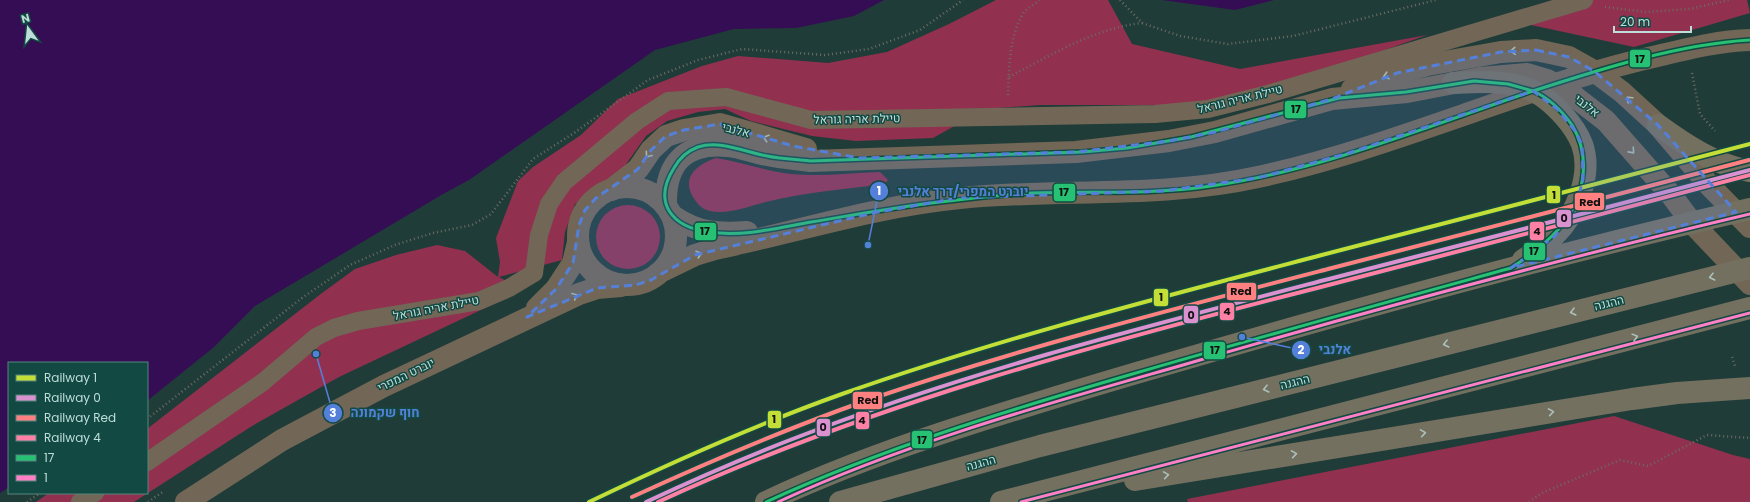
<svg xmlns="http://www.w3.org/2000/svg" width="1750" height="502" font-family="Poppins,Heebo,sans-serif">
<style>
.green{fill:#91314f}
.water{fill:#350d54}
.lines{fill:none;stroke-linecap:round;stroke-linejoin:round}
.path{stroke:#6c6c61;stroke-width:2.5;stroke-dasharray:1 3;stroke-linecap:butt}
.pedestrian{stroke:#726756;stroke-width:18}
.minor{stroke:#726756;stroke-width:22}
.tertiary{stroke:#726756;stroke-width:22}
.trunk{stroke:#747060;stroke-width:22}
.bus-1-casing{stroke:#134943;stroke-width:6}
.bus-2-casing{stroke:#134943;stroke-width:6}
.bus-1{stroke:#26c172;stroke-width:3}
.bus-2{stroke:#ff80c5;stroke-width:3}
.rail-1-casing{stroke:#134943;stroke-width:7}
.rail-2-casing{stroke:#134943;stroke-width:7}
.rail-3-casing{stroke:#134943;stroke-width:7}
.rail-4-casing{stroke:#134943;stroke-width:7}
.rail-1{stroke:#c3df37;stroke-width:4}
.rail-2{stroke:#da91cf;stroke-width:4}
.rail-3{stroke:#ff8080;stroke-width:4}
.rail-4{stroke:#ff80a5;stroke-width:4}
.oneway{stroke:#a7bab2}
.oneway2{stroke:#acc2bc}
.marked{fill:#5580d9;fill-opacity:0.2;stroke:#5580d9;stroke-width:3;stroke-dasharray:8 5;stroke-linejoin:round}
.labels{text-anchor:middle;stroke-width:3;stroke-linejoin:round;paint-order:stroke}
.street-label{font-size:12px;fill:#bededa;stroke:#134943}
.leader{fill:none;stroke:#5580d9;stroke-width:1.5}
.callout-dot{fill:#5580d9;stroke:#134943;stroke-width:1.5}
.mark-label{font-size:12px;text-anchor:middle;font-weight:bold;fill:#fff}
.callout-label{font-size:13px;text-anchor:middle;font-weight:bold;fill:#5580d9;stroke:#134943;stroke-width:3;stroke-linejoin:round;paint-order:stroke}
.line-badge{stroke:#134943;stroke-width:1.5}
.pale-badge-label{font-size:11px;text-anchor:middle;font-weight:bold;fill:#111}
</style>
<rect width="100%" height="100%" fill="#203c39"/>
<g class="green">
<path d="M 996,0 L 1108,0 L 1132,44 L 1240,69 L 1427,35 L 1273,90 L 1211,105 L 1040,105 L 985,109 L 933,138 L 856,141 L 812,136 L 751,121 L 725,109 L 698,112 L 667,121 L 646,136 L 624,167 L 575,204 L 565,232 L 562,260 L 499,277 L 523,290 L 339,377 L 252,426 L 134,502 L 36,502 L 49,493 L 147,493 L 147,429 L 322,293 L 355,269 L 396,255 L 437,245 L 465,251 L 498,277 L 500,262 L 496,238 L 518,181 L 533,167 L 581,135 L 618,99 L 702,66 L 738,56 L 828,63 L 887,52 L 949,24 Z"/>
<path d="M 1562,0 L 1747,0 L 1750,13 L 1634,47 L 1531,25 Z"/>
<path d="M 716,158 C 741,162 765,171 791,174 C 821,177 850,173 880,172 L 888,180 L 885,184 C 847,189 807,192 770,201 C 751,205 729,215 710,211 C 704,210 698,205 695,200 C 680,179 695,165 716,158 Z"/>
<circle cx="628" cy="237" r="32"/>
<path d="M 1614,416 L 1733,455 L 1750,459 L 1750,502 L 1188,502 L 1187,499 Z"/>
</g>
<g class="water">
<path d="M 0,0 L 884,0 L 854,16 L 796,28 L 734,29 L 655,50 L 469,180 L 443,194 L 255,306 L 214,347 L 147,401 L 147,363 L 9,363 L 9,487 L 0,493 Z"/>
<path d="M 1162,0 L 1274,0 L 1235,10 Z"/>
</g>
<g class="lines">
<g class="path">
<path d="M 1120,0 L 1142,23 L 1180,36 L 1228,44 L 1293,36 L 1436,0"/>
<path d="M 1605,7 L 1645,12 L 1690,9 L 1729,0"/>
<path d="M 1692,73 L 1700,114 L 1715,131"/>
<path d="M 1009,77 C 1051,55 1095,28 1142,23"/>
<path d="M 1008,95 C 1009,70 1009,36 1023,14 C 1026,8 1035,5 1039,0"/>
<path d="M 1600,210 L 1644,201"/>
<path d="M 1732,357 L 1735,366"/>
<path d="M 147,419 L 302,298 L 350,265 L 395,245 L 433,233 L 472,225 L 491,214 L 533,159 L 574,133 L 648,80 L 698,60 L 742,49 L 825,55 L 869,49 L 920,30 L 963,0"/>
<path d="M 27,502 L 40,493"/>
<path d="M 148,502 L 164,491"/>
<path d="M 1529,502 L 1542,493 L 1620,460 L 1648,466 L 1707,435 L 1750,438"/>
</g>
<g class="pedestrian">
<path d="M 147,462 L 263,382 L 316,337 L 334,328 L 358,321 L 479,301 L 509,288 L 534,273 L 539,235 L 549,204 L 564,182 L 637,121 L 668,101 L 726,97 L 811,120 L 1155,114 L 1208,109 L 1268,94 L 1584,0"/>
<path d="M 80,502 L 95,493"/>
</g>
<g class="minor">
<path d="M 537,308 L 556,289 L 573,263 L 578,242"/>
<path d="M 186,502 L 282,440 L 384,386 L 579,294 L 597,288 L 621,286"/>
</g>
<g class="tertiary">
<path d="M 1352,89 L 1397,73 L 1427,65 L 1501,52 L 1536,50 L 1569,57 L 1594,71 L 1622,92 L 1658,125 L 1710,186 L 1750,227"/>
<circle cx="627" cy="236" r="49"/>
<path d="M 611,190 L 638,169 L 651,150 L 666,136 L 684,130 L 720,124 L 806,149"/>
<path d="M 666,205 C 665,163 685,142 728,146 C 741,147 754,153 767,155 C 781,158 795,159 810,161 L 1076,152 L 1169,141 L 1215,132 L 1332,99 L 1407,92 L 1480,78 L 1527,74 L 1547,80 L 1566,90 L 1606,121 L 1672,196 L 1692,223 L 1750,284"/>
<path d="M 673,216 C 698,233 717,234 747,232"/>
<path d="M 664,270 L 695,255 L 715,249 C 796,232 877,206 960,198 C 1060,188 1158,199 1258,177 C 1388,149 1510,92 1640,60 C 1676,52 1713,41 1750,40"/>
</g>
<g class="trunk">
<path d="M 1453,83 C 1477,82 1502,80 1525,88 C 1541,92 1554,105 1564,116 C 1571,124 1578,134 1582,144 C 1593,175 1576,215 1554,236 C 1545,246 1534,253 1523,260"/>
<path d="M 1658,125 C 1684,144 1717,166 1750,171"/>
<path d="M 1135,480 L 1632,399 L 1677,393 L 1750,388"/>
<path d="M 766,502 C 827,473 890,450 954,429 C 1026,406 1098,384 1171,363 C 1363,307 1555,254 1750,209"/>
<path d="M 840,502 L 1040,446 L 1750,268"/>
<path d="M 1001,502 L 1750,308"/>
</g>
<g class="bus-1-casing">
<g id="bus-1">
<path d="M 1474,81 L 1508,84 L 1533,91 C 1428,126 1322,170 1211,186 C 1151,195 1092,191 1032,193 C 1001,195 971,198 940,202 C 897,207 854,215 811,222 C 778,228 743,237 709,232 C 672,227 652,203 674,168 C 679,159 687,151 698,147 C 721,140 744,152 767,156 C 781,159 796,159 810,161 L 1082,152 L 1127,148 L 1191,137 L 1339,98 L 1406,92 Z"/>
<path d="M 1533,91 C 1601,69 1679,44 1750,40"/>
<path d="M 766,502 C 883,448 1006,411 1129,375 C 1256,338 1384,303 1511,268 C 1546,245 1578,219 1583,175 C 1585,157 1581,140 1572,125 C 1562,111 1549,98 1533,91"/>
</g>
</g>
<g class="bus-2-casing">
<g id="bus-2">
<path d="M 778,502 C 907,442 1047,404 1183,365 C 1371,310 1560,259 1750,214"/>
<path d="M 1021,502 L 1750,313"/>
</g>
</g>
<use href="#bus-1" class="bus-1"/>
<use href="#bus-2" class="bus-2"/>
<g class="rail-1-casing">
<path id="rail-1" d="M 589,502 C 672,462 755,425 842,394 C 998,339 1158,298 1318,256 C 1462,219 1606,181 1750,144"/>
</g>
<g class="rail-2-casing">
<path id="rail-2" d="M 646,502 C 693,480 741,459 790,440 C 965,372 1147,326 1329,279 C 1469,243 1610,207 1750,170"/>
</g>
<g class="rail-3-casing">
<path id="rail-3" d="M 632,497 C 708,462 786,429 865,401 C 1017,349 1173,309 1328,269 C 1468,233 1609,197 1749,160"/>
</g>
<g class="rail-4-casing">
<path id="rail-4" d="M 658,502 C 869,405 1093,345 1317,288 C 1461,251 1606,213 1750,175"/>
</g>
<use href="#rail-1" class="rail-1"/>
<use href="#rail-2" class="rail-2"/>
<use href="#rail-3" class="rail-3"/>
<use href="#rail-4" class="rail-4"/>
</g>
<defs><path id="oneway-chevron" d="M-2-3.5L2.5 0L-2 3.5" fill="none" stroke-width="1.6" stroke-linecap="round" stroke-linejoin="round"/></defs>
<g class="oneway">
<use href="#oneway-chevron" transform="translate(1513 51) rotate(176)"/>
<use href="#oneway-chevron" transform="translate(1386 76) rotate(162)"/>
<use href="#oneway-chevron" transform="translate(1629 99) rotate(-137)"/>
<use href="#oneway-chevron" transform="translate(766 138) rotate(-162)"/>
<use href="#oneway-chevron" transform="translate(1632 151) rotate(48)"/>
<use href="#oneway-chevron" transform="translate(648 155) rotate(126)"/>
<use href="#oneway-chevron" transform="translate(699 254) rotate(-18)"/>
<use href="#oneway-chevron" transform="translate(575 296) rotate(-23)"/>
</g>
<g class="oneway2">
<use href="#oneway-chevron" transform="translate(1712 277) rotate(166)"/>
<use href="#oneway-chevron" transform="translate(1573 312) rotate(166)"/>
<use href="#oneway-chevron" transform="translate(1635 337) rotate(-15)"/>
<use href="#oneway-chevron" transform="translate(1446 344) rotate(166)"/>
<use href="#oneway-chevron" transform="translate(1266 389) rotate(166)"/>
<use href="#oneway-chevron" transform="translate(1551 412) rotate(-9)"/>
<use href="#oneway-chevron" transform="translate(1423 433) rotate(-9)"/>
<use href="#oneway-chevron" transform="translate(1294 454) rotate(-9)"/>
<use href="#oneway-chevron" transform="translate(1166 475) rotate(-9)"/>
</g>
<path class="marked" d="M 1536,50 L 1569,57 L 1594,71 L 1658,125 L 1736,212 L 1511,268 L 1555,236 L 1577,203 L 1583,179 L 1582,145 L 1576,132 L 1557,109 L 1533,91 L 1349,153 L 1258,178 L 1163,191 L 958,198 L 873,213 L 695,255 L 651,280 L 636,285 L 597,288 L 527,317 L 556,289 L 573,263 L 579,225 L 585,210 L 596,198 L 638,169 L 651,150 L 666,136 L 684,130 L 720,124 L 793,146 L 859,158 L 1076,152 L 1169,141 L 1215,132 L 1332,99 L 1397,73 L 1501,52 Z"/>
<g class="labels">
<g class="street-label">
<text transform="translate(1240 99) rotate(-14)" y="4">טיילת אריה גוראל</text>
<text transform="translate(1587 106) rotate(38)" y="4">אלנבי</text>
<text transform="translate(857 119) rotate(-1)" y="4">טיילת אריה גוראל</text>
<text transform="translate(736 130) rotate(14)" y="4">אלנבי</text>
<text transform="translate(1609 303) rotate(-14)" y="4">ההגנה</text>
<text transform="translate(436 308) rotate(-11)" y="4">טיילת אריה גוראל</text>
<text transform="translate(406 375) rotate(-26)" y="4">יוברט המפרי</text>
<text transform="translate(1295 382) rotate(-14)" y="4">ההגנה</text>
<text transform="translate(981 463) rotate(-15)" y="4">ההגנה</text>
</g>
</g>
<path class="leader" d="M868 245L879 191M1242 337L1301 350M316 354L333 413"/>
<g class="callout-dot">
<circle cx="868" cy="245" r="4"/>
<circle cx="1242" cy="337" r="4"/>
<circle cx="316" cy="354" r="4"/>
<circle cx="879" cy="191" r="10"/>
<circle cx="1301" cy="350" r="10"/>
<circle cx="333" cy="413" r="10"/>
</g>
<g class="mark-label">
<text x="879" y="195">1</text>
<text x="1301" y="354">2</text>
<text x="333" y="417">3</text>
</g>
<g class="callout-label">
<text x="963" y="196">יוברט המפרי/דרך אלנבי</text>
<text x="1335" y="354">אלנבי</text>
<text x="385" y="417">חוף שקמונה</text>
</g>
<g class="line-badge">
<rect x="1629" y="49" width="22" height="19" rx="4" fill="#26c172"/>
<rect x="1284" y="100" width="23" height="19" rx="4" fill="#26c172"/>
<rect x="1053" y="183" width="23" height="19" rx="4" fill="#26c172"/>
<rect x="1546" y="185" width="15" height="19" rx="4" fill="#c3df37"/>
<rect x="1574" y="192" width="31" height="19" rx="4" fill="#ff8080"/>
<rect x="1556" y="209" width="16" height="19" rx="4" fill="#da91cf"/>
<rect x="1529" y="221" width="16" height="20" rx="4" fill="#ff80a5"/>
<rect x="694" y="222" width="23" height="19" rx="4" fill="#26c172"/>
<rect x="1523" y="242" width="23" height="19" rx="4" fill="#26c172"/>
<rect x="1226" y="282" width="31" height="19" rx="4" fill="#ff8080"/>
<rect x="1153" y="288" width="16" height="19" rx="4" fill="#c3df37"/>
<rect x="1219" y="302" width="16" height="19" rx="4" fill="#ff80a5"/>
<rect x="1183" y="305" width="16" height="19" rx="4" fill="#da91cf"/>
<rect x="1203" y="341" width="23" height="19" rx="4" fill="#26c172"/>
<rect x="852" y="391" width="31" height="19" rx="4" fill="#ff8080"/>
<rect x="767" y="410" width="15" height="19" rx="4" fill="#c3df37"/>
<rect x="855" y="411" width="15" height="19" rx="4" fill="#ff80a5"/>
<rect x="816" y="418" width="15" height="19" rx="4" fill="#da91cf"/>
<rect x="911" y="430" width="22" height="19" rx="4" fill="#26c172"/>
</g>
<g class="pale-badge-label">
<text x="1640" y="63">17</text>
<text x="1296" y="113">17</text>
<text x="1064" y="196">17</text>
<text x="1554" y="199">1</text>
<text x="1590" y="206">Red</text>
<text x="1564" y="222">0</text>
<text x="1537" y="235">4</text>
<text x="705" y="235">17</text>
<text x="1534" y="255">17</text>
<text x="1241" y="295">Red</text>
<text x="1161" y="301">1</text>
<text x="1227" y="315">4</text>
<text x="1191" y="319">0</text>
<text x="1215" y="354">17</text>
<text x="868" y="404">Red</text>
<text x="774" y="423">1</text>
<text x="862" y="424">4</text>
<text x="823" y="431">0</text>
<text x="922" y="444">17</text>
</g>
<rect x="8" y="362" width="140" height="132" fill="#134943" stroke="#57857f"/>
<rect x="16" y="375" width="20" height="6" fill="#c3df37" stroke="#57857f"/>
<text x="44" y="382" font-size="12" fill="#bededa">Railway 1</text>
<rect x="16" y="395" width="20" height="6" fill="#da91cf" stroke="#57857f"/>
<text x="44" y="402" font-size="12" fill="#bededa">Railway 0</text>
<rect x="16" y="415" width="20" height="6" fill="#ff8080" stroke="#57857f"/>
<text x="44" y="422" font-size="12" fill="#bededa">Railway Red</text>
<rect x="16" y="435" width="20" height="6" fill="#ff80a5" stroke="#57857f"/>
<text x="44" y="442" font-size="12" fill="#bededa">Railway 4</text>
<rect x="16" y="455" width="20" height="6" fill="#26c172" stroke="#57857f"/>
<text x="44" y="462" font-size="12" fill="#bededa">17</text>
<rect x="16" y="475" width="20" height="6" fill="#ff80c5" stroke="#57857f"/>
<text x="44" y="482" font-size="12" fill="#bededa">1</text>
<g transform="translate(28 28) rotate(345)" stroke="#134943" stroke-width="3" paint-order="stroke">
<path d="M0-3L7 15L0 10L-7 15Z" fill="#bededa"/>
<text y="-6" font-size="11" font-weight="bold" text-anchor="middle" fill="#bededa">N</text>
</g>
<path d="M1614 26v6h77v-6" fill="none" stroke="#bededa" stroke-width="2"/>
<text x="1620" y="26" font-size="12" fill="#bededa" stroke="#134943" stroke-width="3" paint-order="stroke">20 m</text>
</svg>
